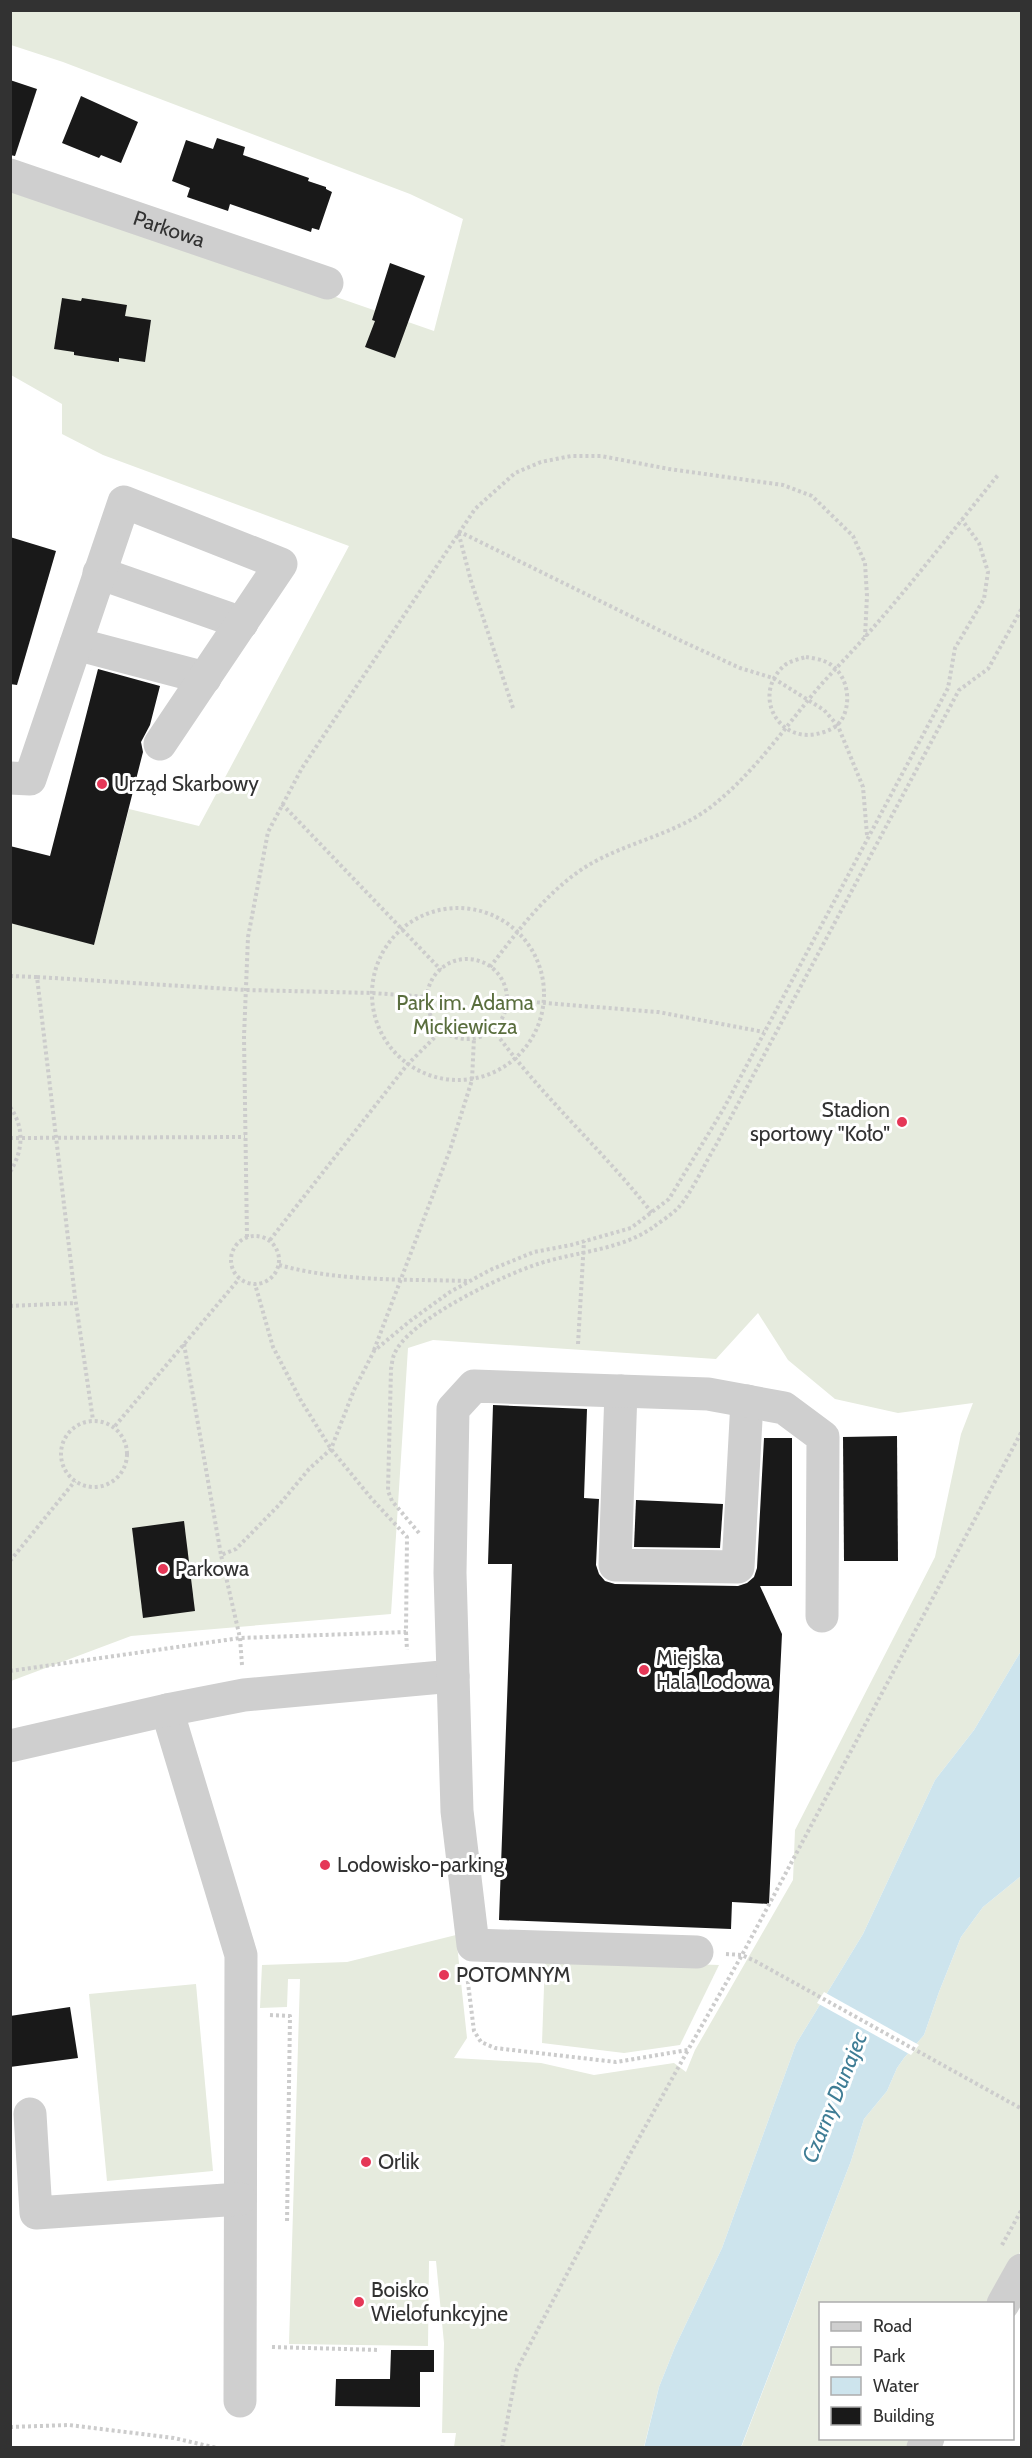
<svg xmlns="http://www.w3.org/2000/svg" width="1032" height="2458" font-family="Cabin,sans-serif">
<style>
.green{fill:#e6ebde}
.water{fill:#cde4ed}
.pier{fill:#fff}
.building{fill:#191919}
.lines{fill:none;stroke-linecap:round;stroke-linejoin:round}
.path{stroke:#ccc;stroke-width:4;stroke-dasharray:3 3;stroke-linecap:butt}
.minor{stroke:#cfcfcf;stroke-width:33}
.poi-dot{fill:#e53757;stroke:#fff;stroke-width:2}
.labels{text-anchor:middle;stroke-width:6;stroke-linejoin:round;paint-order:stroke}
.street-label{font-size:21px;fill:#323232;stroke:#fff}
.poi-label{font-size:21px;fill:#323232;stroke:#fff;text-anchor:start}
.park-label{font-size:21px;fill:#5a6e3e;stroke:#fff}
.water-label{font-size:22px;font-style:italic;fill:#3f7d95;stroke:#fff}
</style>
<rect width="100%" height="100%" fill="#fff"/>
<g class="green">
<path d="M 11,11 L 1021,11 L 1021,1651 L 974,1730 L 935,1780 L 863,1934 L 796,2044 L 722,2248 L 675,2347 L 659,2387 L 644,2447 L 454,2447 L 456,2433 L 442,2433 L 444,2343 L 436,2261 L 429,2261 L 428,2346 L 289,2344 L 300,1979 L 288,1979 L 287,2007 L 260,2008 L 262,1965 L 347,1962 L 456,1935 L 467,2038 L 454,2058 L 541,2063 L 594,2075 L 674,2063 L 686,2072 L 695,2050 L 793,1880 L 795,1830 L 935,1557 L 961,1434 L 973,1403 L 898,1413 L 835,1399 L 788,1360 L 758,1313 L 716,1359 L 433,1340 L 408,1348 L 391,1614 L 131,1636 L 11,1681 L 11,923 L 94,944 L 129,809 L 199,826 L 349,546 L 103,455 L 62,434 L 62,404 L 11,375 L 11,184 L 434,331 L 463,219 L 410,194 L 63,62 L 11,45 Z"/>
<path d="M 1021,1876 L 1021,2250 L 992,2303 L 820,2304 L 820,2438 L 919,2439 L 914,2447 L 741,2448 L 851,2161 L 864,2119 L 887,2091 L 897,2068 L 904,2058 L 924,2035 L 939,1992 L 961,1937 L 983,1907 Z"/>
<path d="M 545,1959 L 719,1965 L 680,2045 L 624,2053 L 542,2043 Z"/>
<path d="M 196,1984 L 213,2171 L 107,2181 L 89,1994 Z"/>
</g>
<path class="water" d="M 1021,1651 L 1021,1876 L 983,1907 L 961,1937 L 939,1992 L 924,2035 L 904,2058 L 897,2068 L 887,2091 L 864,2119 L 851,2161 L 741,2447 L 644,2448 L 659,2387 L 675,2347 L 722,2248 L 796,2044 L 863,1934 L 935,1780 L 974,1730 Z"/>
<path class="pier" d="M 824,1992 L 919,2045 L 911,2055 L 817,2003 Z"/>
<g class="building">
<path d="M 10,80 L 37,89 L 15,156 L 10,155 Z"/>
<path d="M 81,96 L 138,122 L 121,163 L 101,155 L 99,158 L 62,143 Z"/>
<path d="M 217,138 L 245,147 L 243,155 L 309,178 L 308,181 L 326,187 L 326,189 L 332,192 L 319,230 L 312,228 L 311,232 L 230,204 L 228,211 L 187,197 L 190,188 L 172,181 L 186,140 L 213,149 Z"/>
<path d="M 390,263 L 425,276 L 395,358 L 365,347 L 375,321 L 372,320 Z"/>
<path d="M 62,298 L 81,301 L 82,298 L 127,305 L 125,316 L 151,320 L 145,362 L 119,358 L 119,362 L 74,355 L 74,352 L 54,349 Z"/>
<path d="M 10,537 L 56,551 L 17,685 L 10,684 Z"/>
<path d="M 98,669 L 160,686 L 150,725 L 141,742 L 143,752 L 94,945 L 10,923 L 10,846 L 50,856 Z"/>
<path d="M 493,1405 L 587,1409 L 584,1498 L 599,1499 L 596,1565 L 599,1574 L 605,1581 L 615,1584 L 738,1586 L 747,1583 L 754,1577 L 757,1568 L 764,1438 L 792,1438 L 792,1586 L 760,1586 L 782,1634 L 769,1904 L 732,1902 L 731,1929 L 499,1920 L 512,1564 L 488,1564 Z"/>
<path d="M 897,1436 L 898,1561 L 844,1561 L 843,1437 Z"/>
<path d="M 636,1500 L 723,1504 L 720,1548 L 634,1547 Z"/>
<path d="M 184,1521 L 195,1611 L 143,1618 L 132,1528 Z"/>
<path d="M 70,2007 L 78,2058 L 10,2067 L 10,2016 Z"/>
<path d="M 391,2350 L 434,2350 L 434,2372 L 420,2372 L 420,2407 L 335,2406 L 336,2379 L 390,2379 Z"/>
</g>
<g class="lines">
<g class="path">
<path d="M 806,657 C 812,658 819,659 824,661 C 845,669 852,696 844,715 C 840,725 833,729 824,732 C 779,748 750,694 785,665 C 790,661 799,659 806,657 Z"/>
<path d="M 513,708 L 471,581 L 458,531 L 675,638 L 740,668 L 773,678 L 824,710 L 838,726 L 863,787 L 867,835"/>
<path d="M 282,804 L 441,970"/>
<circle cx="458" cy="994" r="86"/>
<circle cx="467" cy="999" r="40"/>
<path d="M 490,967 C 518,931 547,891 587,866 C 628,841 680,834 717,802 C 756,770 786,726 819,687 C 834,670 850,654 865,637 C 911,585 954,529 998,475"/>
<path d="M 10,976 L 37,977 L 75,1297 L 93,1420"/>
<path d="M 37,977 L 246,990 L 373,993 L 428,997"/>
<path d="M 507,1000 L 658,1012 L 764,1032"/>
<path d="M 493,1029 C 540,1095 602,1149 652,1213"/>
<path d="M 10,1107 C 25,1128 23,1151 10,1172"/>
<path d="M 10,1138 L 245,1137"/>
<circle cx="255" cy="1260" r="24"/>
<path d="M 247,1237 L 244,1037 L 248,937 L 268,832 L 302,768 L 475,509 L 515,473 L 541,462 L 571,456 L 601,456 L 669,469 L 783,485 L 812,496 L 853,536 L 865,563 L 867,596 L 865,637"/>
<path d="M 270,1240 L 407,1065 L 442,1030"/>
<path d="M 279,1265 C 341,1282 405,1279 469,1281"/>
<path d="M 10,1306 L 76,1303"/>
<path d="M 184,1344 L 221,1555"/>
<path d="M 578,1344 L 584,1241"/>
<path d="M 374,1350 L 450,1150 L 472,1080 L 474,1038"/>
<circle cx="94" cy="1454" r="33"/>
<path d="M 115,1426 L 239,1279"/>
<path d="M 419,1533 L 392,1501 L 388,1491 L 391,1369 C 392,1365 392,1359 394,1355 C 406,1320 512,1270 548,1261 C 583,1251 621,1249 652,1228 C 660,1222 671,1215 678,1208 C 691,1194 705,1163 716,1145 L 959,690 L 988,669 L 1022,608"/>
<path d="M 10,1561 L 75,1481"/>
<path d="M 406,1632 L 407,1650"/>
<path d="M 242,1665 L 240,1638 L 221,1555 L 236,1549 L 279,1505 L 309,1469 L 331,1449 L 354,1390 L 374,1351 L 410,1321 L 450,1292 L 490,1270 L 534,1252 L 571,1245 L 631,1228 L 669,1199 L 724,1108 L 948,688 L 955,648 L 984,599 L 988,572 L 979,543 L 962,520"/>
<path d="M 10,1671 L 240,1638 L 406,1632 L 407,1537 L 371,1498 L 331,1449 L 300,1399 L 273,1347 L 255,1284"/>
<path d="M 726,1954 L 742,1955 L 755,1961 L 1022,2109"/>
<path d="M 467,1975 L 474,2031 L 481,2042 L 495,2048 L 616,2062 L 688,2050 L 742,1955 L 1022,1431"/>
<path d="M 270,2015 L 290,2016 L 287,2223"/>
<path d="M 1002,2245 L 1022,2209"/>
<path d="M 272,2347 L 380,2350"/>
<path d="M 10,2427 L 69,2425 L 174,2438 L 217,2448"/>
<path d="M 502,2448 L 517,2369 L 629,2156 L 688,2050"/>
</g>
<g class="minor">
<path id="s1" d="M 10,175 L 327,283"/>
<path d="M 99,573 L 242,623"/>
<path d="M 76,644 L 205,678"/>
<path d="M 10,778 L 30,779 L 124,502 L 281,564 L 160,744"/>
<path d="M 621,1391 L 615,1565 L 738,1567 L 747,1401"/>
<path d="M 167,1710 L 241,1955 L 240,2401"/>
<path d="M 10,1746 L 167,1710 L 244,1695 L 453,1676"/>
<path d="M 697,1952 L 473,1945 L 457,1811 L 450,1573 L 453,1409 L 474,1386 L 708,1394 L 784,1408 L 823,1437 L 822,1616"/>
<path d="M 30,2114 L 36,2213 L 240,2199"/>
<path d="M 1003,2304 L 1022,2270"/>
<path d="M 923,2448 L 928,2438"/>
</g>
</g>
<g class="poi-dot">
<circle cx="102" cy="784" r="6"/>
<circle cx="902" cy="1122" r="6"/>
<circle cx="163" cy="1569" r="6"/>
<circle cx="644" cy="1670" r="6"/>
<circle cx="325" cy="1865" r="6"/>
<circle cx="444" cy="1975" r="6"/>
<circle cx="366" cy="2162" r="6"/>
<circle cx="359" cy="2302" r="6"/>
</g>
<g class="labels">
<g class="street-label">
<text dy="7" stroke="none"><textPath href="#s1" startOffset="168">Parkowa</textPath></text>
</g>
<g class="poi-label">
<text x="114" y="791">Urząd Skarbowy</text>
<text x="890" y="1117" text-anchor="end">Stadion<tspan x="890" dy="24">sportowy "Koło"</tspan></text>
<text x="175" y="1576">Parkowa</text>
<text x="656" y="1665">Miejska<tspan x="656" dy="24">Hala Lodowa</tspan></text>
<text x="337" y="1872">Lodowisko-parking</text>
<text x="456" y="1982">POTOMNYM</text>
<text x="378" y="2169">Orlik</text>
<text x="371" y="2297">Boisko<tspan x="371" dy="24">Wielofunkcyjne</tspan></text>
</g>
<g class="park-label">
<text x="465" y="1010">Park im. Adama<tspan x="465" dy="24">Mickiewicza</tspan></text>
</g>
<g class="water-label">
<text transform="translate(834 2097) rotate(-68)" y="8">Czarny Dunajec</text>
</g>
</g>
<rect width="1032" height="2458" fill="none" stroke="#323232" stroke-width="24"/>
<rect x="819" y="2302" width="195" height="138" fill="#ffffff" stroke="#adadad" stroke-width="1.5"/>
<rect x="831" y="2322" width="30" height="9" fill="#cfcfcf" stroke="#adadad" stroke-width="1.5"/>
<text x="873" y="2332" font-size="18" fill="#323232">Road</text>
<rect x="831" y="2347" width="30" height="18" fill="#e6ebde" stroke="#adadad" stroke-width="1.5"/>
<text x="873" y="2362" font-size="18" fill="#323232">Park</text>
<rect x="831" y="2377" width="30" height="18" fill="#cde4ed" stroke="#adadad" stroke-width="1.5"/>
<text x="873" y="2392" font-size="18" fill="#323232">Water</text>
<rect x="831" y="2407" width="30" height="18" fill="#191919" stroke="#adadad" stroke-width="1.5"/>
<text x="873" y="2422" font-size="18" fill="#323232">Building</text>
</svg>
